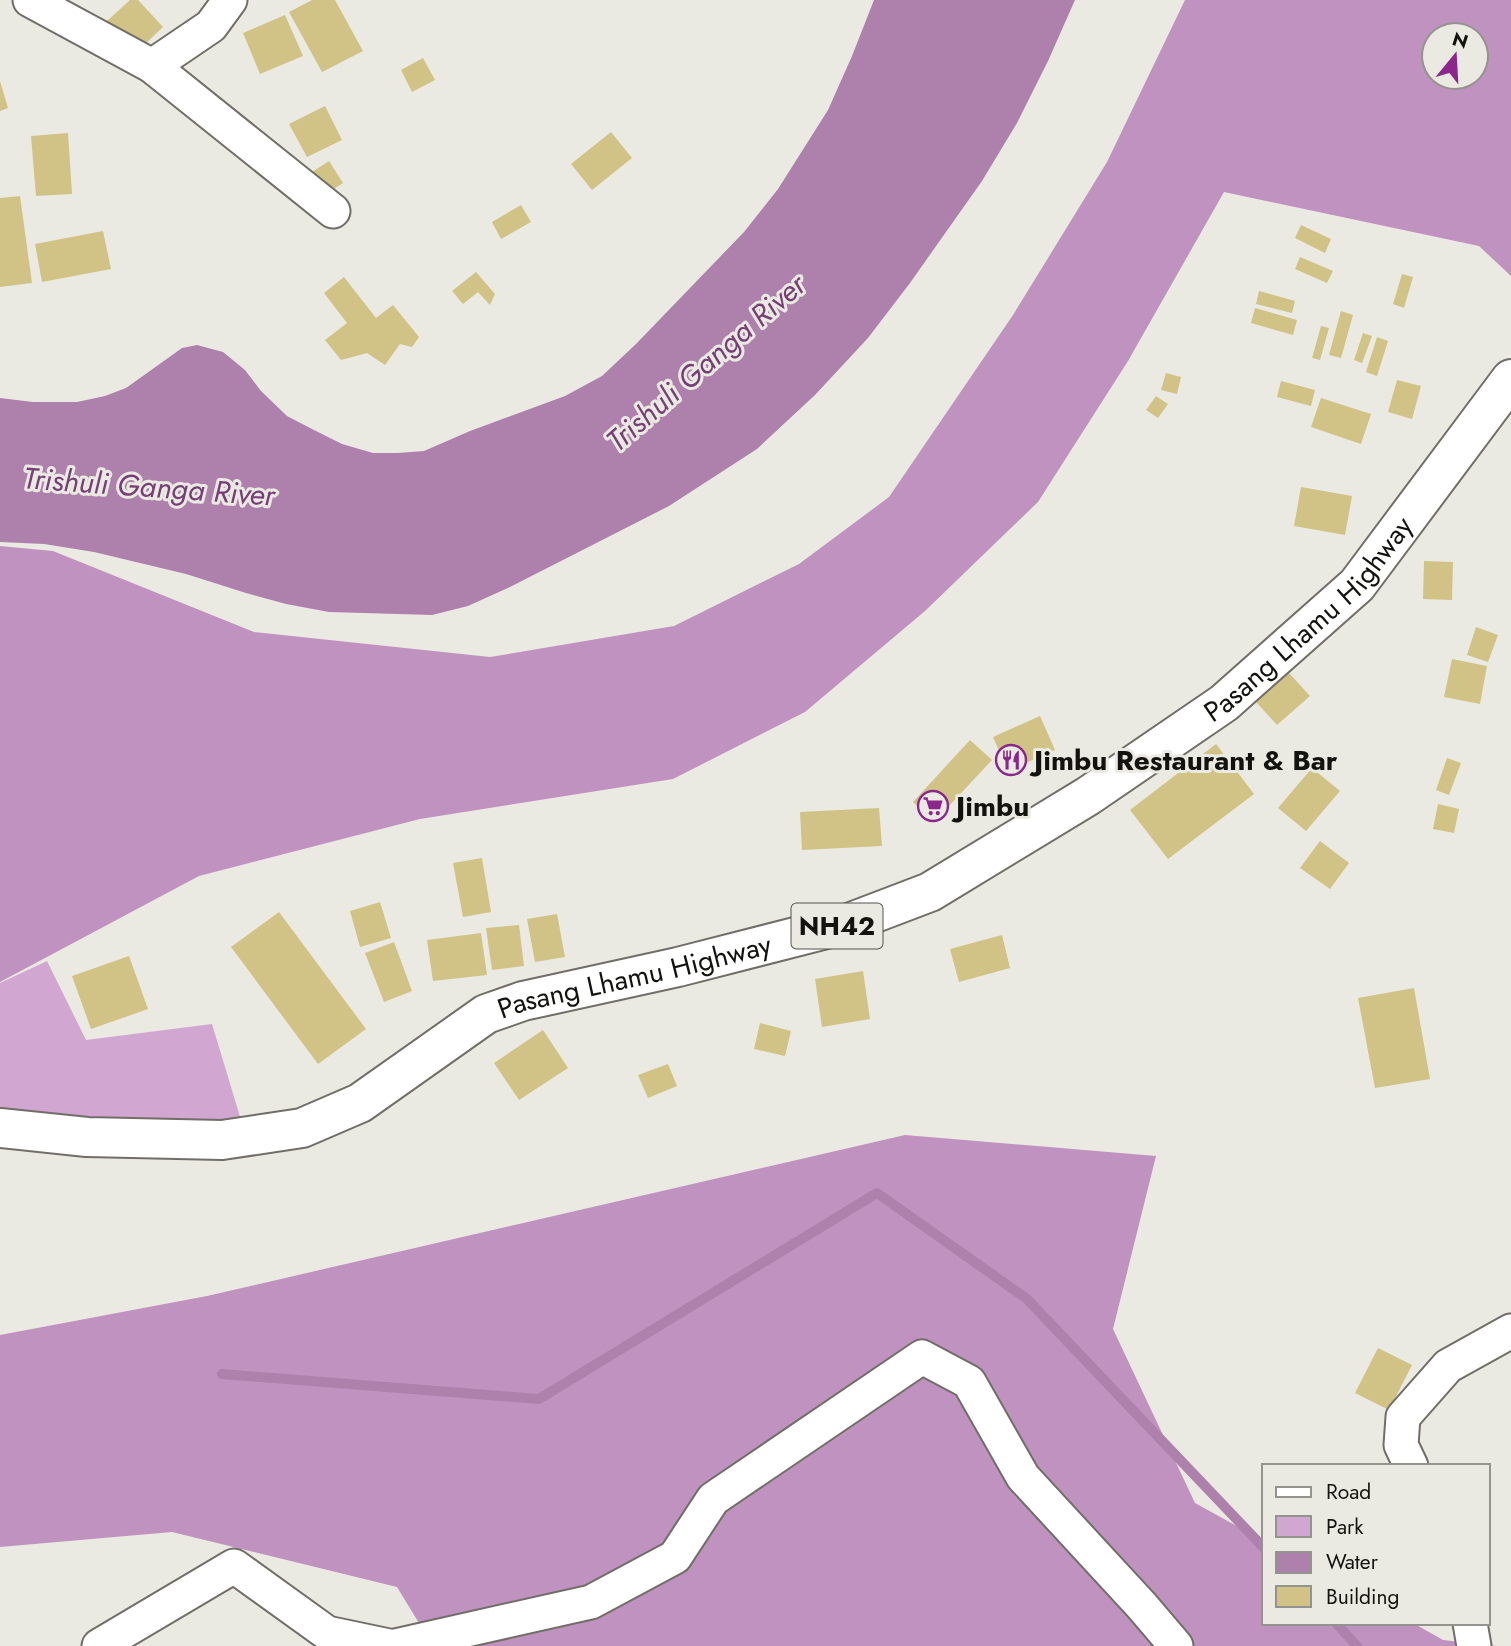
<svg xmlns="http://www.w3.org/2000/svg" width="1511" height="1646" font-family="Jost,sans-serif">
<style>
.green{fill:#d1a6d0}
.forest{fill:#c092bf;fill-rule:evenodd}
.water{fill:#ae81ad}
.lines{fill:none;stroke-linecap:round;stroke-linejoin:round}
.stream{stroke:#ae81ad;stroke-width:10}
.building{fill:#d0c385}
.street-casing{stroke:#706e67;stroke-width:37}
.primary-casing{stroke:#706e67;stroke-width:42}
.street{stroke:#fff;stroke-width:33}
.primary{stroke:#fff;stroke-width:38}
.labels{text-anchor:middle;stroke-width:6;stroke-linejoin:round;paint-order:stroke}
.shield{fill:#ebeae2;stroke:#53534e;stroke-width:2}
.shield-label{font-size:26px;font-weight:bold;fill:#12120f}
.street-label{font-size:28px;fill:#12120f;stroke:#ebeae2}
.poi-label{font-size:28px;font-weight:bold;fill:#12120f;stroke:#ebeae2;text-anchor:start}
.water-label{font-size:30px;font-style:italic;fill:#773e77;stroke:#ebeae2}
</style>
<rect width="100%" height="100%" fill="#ebeae2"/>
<path class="green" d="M 47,961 L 86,1040 L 212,1024 L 241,1120 L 86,1117 L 0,1113 L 0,983 Z"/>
<g class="forest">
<path d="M 1185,0 L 1511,0 L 1511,276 L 1479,246 L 1224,192 L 1128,361 L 1038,502 L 925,611 L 805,712 L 673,779 L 420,819 L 199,876 L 0,982 L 0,546 L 53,551 L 254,632 L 490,657 L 674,626 L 799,564 L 889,497 L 1013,315 L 1107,162 ZM 1434,35 L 1476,35 L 1476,77 L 1434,77 Z"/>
<path d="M 905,1135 L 1156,1156 L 1113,1329 L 1195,1503 L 1264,1541 L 1264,1623 L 1413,1623 L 1443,1640 L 1497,1646 L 433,1646 L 397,1587 L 172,1532 L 0,1547 L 0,1335 L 207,1296 Z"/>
</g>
<path class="water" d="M 874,0 L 1075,0 L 1048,61 L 1017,123 L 982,181 L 910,283 L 868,338 L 815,395 L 757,449 L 669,506 L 510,587 L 468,606 L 432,615 L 329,612 L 286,604 L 246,593 L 186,574 L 94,552 L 44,544 L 0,542 L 0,398 L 33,402 L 77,402 L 105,396 L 126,388 L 182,348 L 197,345 L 223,352 L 245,370 L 261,391 L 287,416 L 312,429 L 342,444 L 373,453 L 398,453 L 424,451 L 470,431 L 565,396 L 602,376 L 636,344 L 744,232 L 778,189 L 828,110 L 852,56 Z"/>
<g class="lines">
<g class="stream">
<path d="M 222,1374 L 539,1399 L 877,1193 L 1027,1299 L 1264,1548"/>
<path d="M 1336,1623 L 1357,1646"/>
</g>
</g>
<g class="building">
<path d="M 130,0 L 138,0 L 163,27 L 145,44 L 107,21 Z"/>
<path d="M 312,0 L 335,0 L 363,51 L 322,72 L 289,12 Z"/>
<path d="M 285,15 L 303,56 L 260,74 L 243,33 Z"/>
<path d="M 423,58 L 435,80 L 412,92 L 401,70 Z"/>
<path d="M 0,81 L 8,108 L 0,111 Z"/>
<path d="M 325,106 L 342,140 L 307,157 L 289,124 Z"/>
<path d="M 611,132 L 632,158 L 592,190 L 571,164 Z"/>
<path d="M 68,133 L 72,194 L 36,196 L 31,136 Z"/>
<path d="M 329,161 L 343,183 L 326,194 L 312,172 Z"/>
<path d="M 20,196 L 32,283 L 0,287 L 0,198 Z"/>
<path d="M 521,205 L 531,222 L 501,239 L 492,222 Z"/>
<path d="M 1301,225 L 1331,239 L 1325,253 L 1295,238 Z"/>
<path d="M 103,231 L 111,269 L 42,282 L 35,244 Z"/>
<path d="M 1300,257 L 1333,271 L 1327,283 L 1295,269 Z"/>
<path d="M 476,272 L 495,294 L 490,305 L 478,292 L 463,304 L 452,291 Z"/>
<path d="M 1402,274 L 1413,277 L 1404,308 L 1393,304 Z"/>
<path d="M 344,277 L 376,318 L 393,305 L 419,337 L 412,347 L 400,344 L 385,365 L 367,353 L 341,360 L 325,340 L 347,323 L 324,293 Z"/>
<path d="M 1259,291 L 1295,301 L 1292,313 L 1256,304 Z"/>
<path d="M 1255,308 L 1297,320 L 1293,335 L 1251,323 Z"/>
<path d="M 1341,311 L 1353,315 L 1341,358 L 1329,355 Z"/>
<path d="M 1321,326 L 1329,328 L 1320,360 L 1312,358 Z"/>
<path d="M 1363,333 L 1372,336 L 1362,363 L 1354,360 Z"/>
<path d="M 1377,337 L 1388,341 L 1377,376 L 1366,372 Z"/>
<path d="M 1166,373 L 1181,377 L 1177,394 L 1161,390 Z"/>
<path d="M 1397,380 L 1421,386 L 1412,419 L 1388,412 Z"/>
<path d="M 1281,381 L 1315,390 L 1311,406 L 1277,397 Z"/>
<path d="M 1156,396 L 1168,404 L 1158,418 L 1146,410 Z"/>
<path d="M 1321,398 L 1371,414 L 1361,444 L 1311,427 Z"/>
<path d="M 1301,487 L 1352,496 L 1345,535 L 1294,526 Z"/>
<path d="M 1424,561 L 1453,562 L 1452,600 L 1423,599 Z"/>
<path d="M 1476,627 L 1498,635 L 1488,662 L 1467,655 Z"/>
<path d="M 1452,659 L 1487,666 L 1480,704 L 1444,697 Z"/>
<path d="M 1289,673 L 1310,696 L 1277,725 L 1256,702 Z"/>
<path d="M 1040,716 L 1055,750 L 1008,771 L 993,737 Z"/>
<path d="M 970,740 L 992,760 L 934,822 L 913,802 Z"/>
<path d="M 1216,744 L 1254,794 L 1168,859 L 1130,810 Z"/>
<path d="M 1447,758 L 1461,763 L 1449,795 L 1436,790 Z"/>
<path d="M 1312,768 L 1340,791 L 1306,831 L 1278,808 Z"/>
<path d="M 1438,804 L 1459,809 L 1454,833 L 1433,829 Z"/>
<path d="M 879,808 L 882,846 L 802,850 L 800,812 Z"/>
<path d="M 1320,841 L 1349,863 L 1330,889 L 1300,868 Z"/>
<path d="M 482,858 L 491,912 L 463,917 L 453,863 Z"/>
<path d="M 380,902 L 391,938 L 360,947 L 350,911 Z"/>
<path d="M 279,912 L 366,1029 L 318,1064 L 231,947 Z"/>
<path d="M 557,914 L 565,957 L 535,962 L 527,919 Z"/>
<path d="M 519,925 L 524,966 L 492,970 L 486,928 Z"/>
<path d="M 481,933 L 487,975 L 433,981 L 427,940 Z"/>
<path d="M 1002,935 L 1010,968 L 959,982 L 950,949 Z"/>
<path d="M 394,942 L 412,991 L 384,1002 L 365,953 Z"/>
<path d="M 129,956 L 148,1009 L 91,1029 L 72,976 Z"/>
<path d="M 863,971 L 870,1019 L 822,1027 L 815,979 Z"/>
<path d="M 1414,988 L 1430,1079 L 1375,1088 L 1358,998 Z"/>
<path d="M 760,1023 L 791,1031 L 785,1056 L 754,1049 Z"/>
<path d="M 543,1030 L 568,1068 L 519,1100 L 494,1063 Z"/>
<path d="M 668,1064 L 677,1086 L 648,1098 L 638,1075 Z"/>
<path d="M 1378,1348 L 1412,1365 L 1389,1410 L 1355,1393 Z"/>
</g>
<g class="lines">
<g class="street-casing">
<g id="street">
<path d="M 30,0 L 152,66 L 211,26 L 230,0"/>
<path d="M 152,66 L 333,211"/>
<path d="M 1411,1466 L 1401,1445 L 1403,1417 L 1448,1366 L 1511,1331"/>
<path d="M 1470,1623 L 1474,1646"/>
<path d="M 99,1646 L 234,1566 L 327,1633 L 389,1646"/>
<path d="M 395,1646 L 591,1602 L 675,1557 L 713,1499 L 922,1357 L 969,1382 L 1023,1477 L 1142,1606 L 1176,1646"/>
</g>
</g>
<g class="primary-casing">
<g id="primary">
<path id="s1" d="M 0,1128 L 87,1137 L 222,1140 L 302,1128 L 360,1103 L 486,1014 L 523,1001 L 678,967 L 846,924 L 930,892 L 1088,796 L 1224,703 L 1357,585 L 1511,379"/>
</g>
</g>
<use href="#street" class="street"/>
<use href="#primary" class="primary"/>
</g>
<defs>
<g id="restaurant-ring" transform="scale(1.575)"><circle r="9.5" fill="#ebeae2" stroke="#8b268d" stroke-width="1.5"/><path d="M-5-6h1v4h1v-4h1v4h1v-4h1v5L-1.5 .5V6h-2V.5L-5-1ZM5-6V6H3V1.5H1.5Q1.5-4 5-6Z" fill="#8b268d"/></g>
<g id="supermarket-ring" transform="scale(1.575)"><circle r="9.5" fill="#ebeae2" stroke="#8b268d" stroke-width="1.5"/><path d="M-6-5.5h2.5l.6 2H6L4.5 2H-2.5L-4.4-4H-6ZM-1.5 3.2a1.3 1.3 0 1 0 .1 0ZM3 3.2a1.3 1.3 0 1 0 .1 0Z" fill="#8b268d"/></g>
</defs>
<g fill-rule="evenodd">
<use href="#restaurant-ring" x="1011" y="760"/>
<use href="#supermarket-ring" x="933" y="806"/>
</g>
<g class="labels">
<rect class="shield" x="791.5" y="903.5" width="91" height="45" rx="5"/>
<g class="shield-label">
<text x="837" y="935">NH42</text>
</g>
<g class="street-label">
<text dy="10" stroke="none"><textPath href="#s1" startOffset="1451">Pasang Lhamu Highway</textPath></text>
<text dy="10" stroke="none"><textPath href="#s1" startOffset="674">Pasang Lhamu Highway</textPath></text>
</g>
<g class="poi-label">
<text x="1034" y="770">Jimbu Restaurant &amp; Bar</text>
<text x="956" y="816">Jimbu</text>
</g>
<g class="water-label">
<text transform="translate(706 363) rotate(-41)" y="10">Trishuli Ganga River</text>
<text transform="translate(149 487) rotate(4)" y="10">Trishuli Ganga River</text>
</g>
</g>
<rect x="1262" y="1464" width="228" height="161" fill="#ebeae2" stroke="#94948e" stroke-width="2"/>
<rect x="1276" y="1487" width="35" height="10" fill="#ffffff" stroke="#94948e" stroke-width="2"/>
<text x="1326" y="1499" font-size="21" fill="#12120f">Road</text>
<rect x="1276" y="1516" width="35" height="21" fill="#d1a6d0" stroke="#94948e" stroke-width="2"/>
<text x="1326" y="1534" font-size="21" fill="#12120f">Park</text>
<rect x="1276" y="1552" width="35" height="21" fill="#ae81ad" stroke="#94948e" stroke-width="2"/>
<text x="1326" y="1569" font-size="21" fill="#12120f">Water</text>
<rect x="1276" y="1586" width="35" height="21" fill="#d0c385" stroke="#94948e" stroke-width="2"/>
<text x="1326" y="1604" font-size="21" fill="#12120f">Building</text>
<g transform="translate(1455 56) rotate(18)"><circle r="33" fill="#ebeae2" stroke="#94948e" stroke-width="2"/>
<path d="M0-5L12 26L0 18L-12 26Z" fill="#8b268d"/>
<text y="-10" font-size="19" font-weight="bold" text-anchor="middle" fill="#12120f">N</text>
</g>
</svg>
